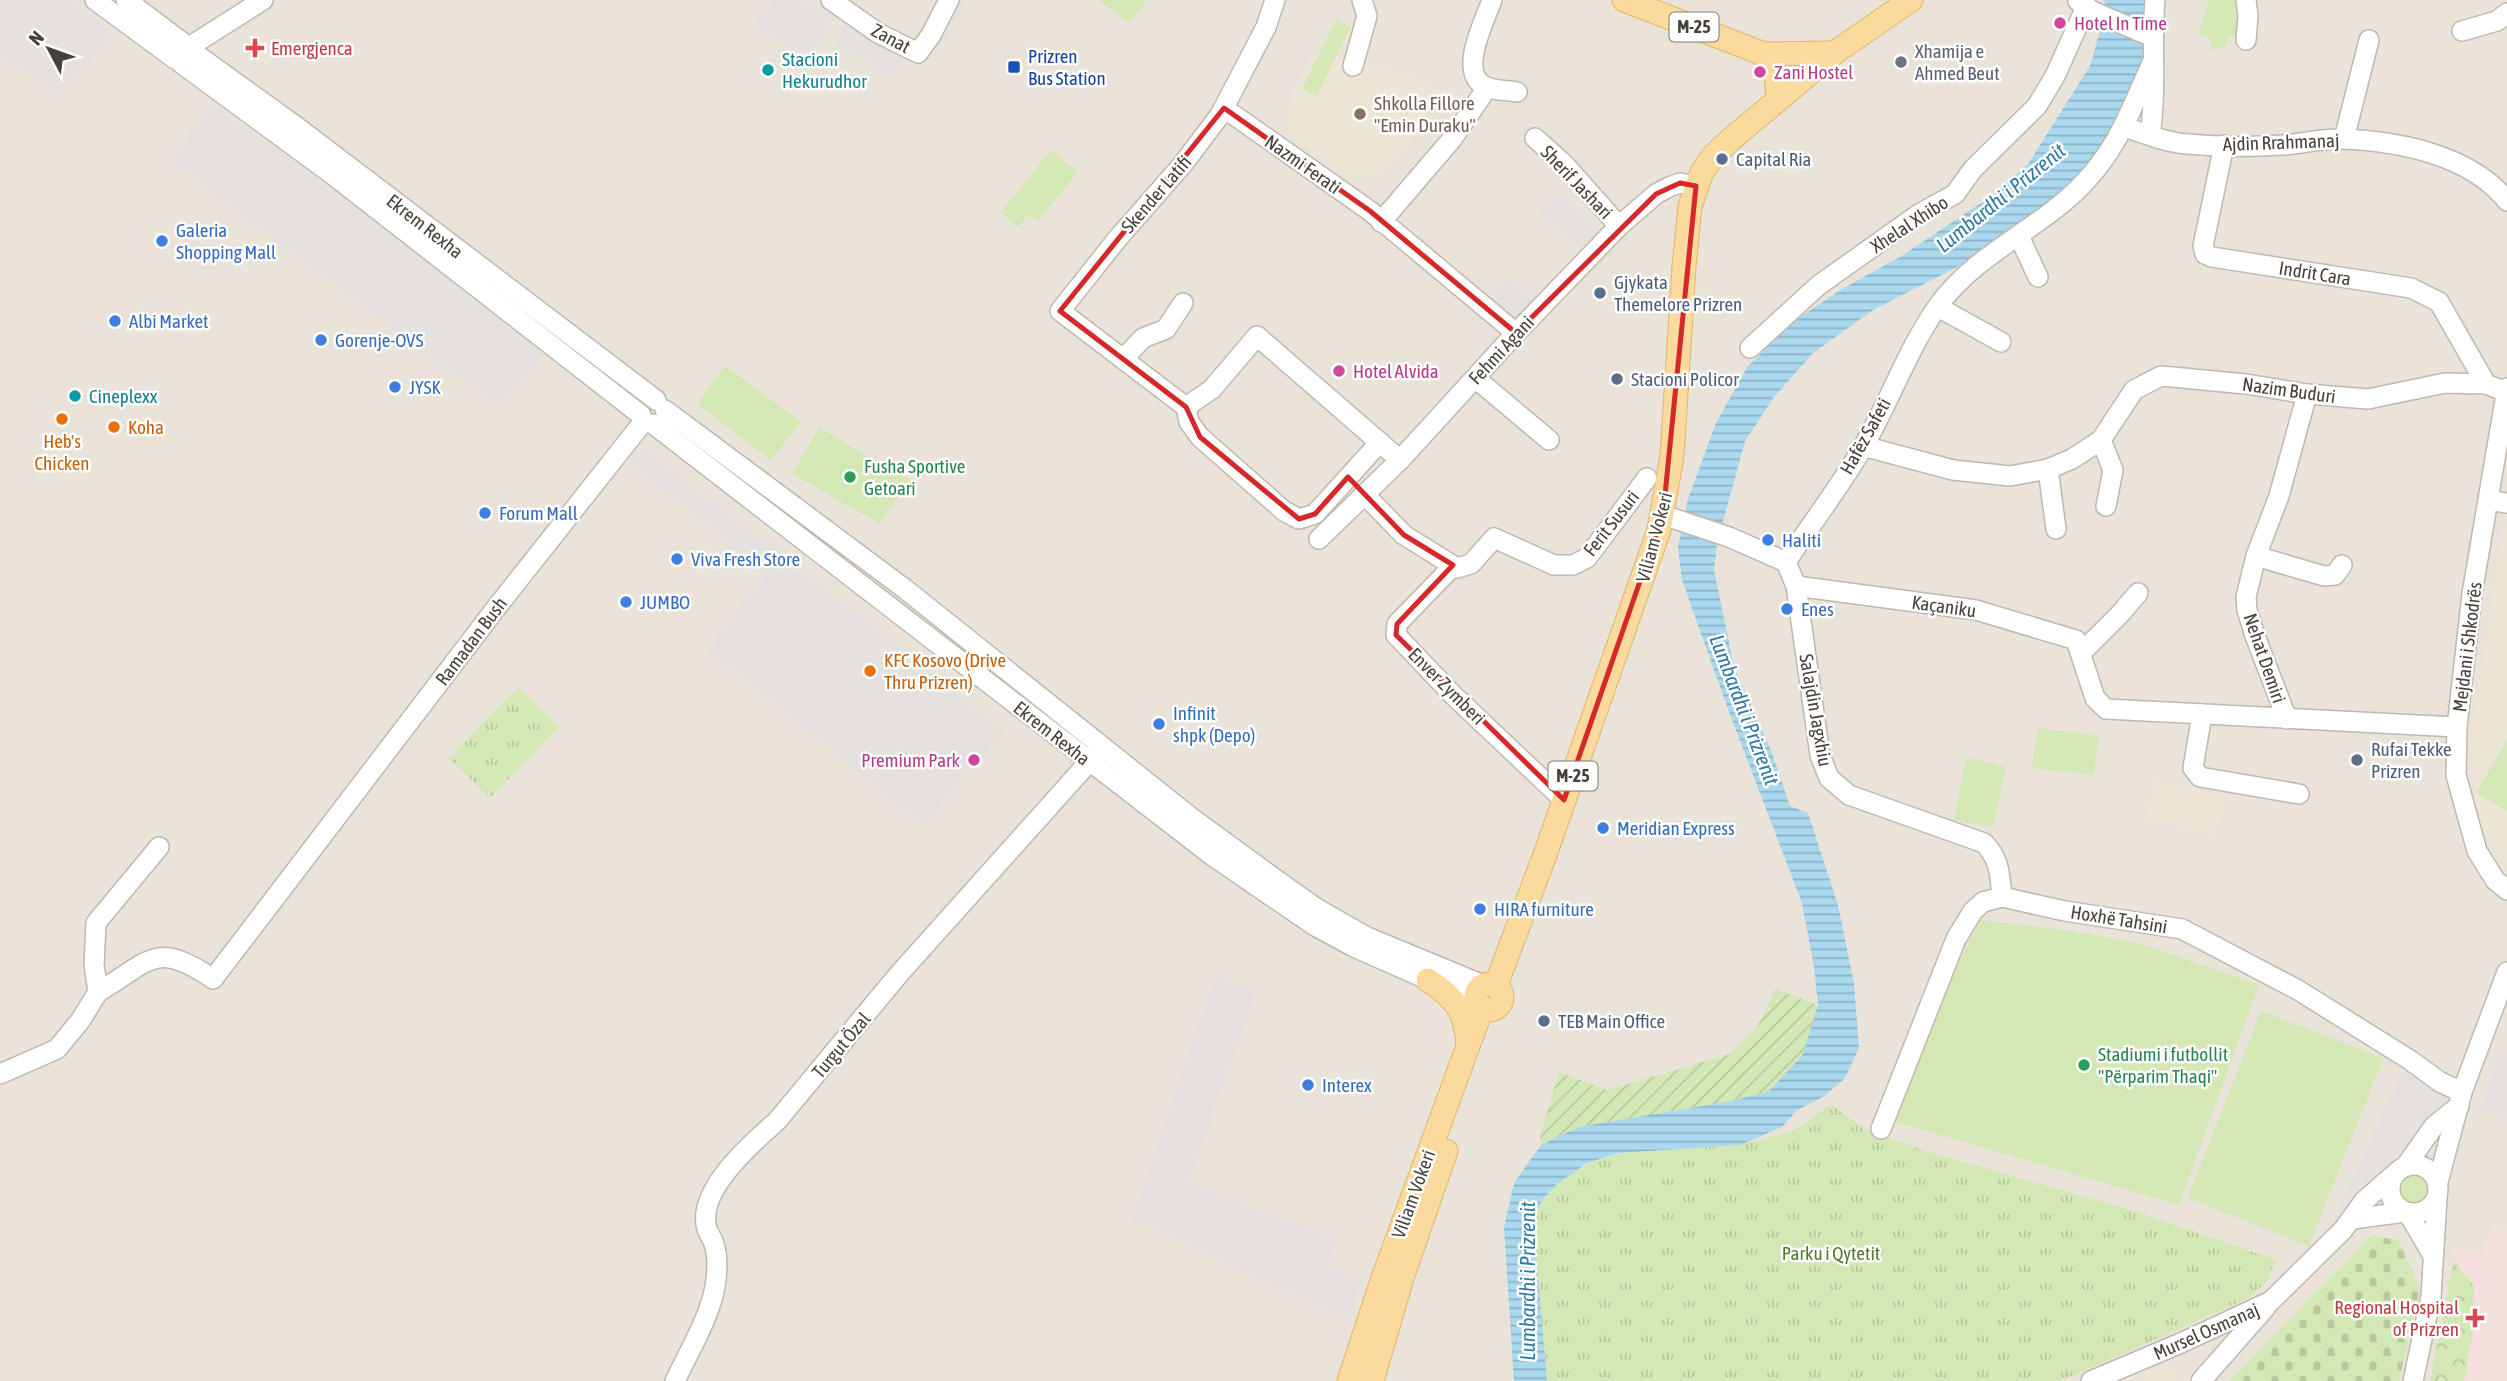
<svg xmlns="http://www.w3.org/2000/svg" width="2507" height="1381" font-family="'Asap Condensed',sans-serif">
<style>
.residential{fill:#e9e3d9}
.education{fill:#ede5d5}
.medical{fill:#f5e0df}
.grass{fill:#d4e8b5}
.forest{fill:url(#forest-crowns)}
.cemetery{fill:url(#cemetery-stones)}
.park{fill:url(#park-tufts)}
.garden{fill:url(#garden-furrows)}
.parking{fill:#e4e1df}
.water{fill:url(#water-rules)}
.lines{fill:none;stroke-linecap:round;stroke-linejoin:round}
.minor-casing{stroke:#c0b8ad;stroke-width:22}
.major-casing{stroke:#e1b66c;stroke-width:25}
.minor{stroke:#fff;stroke-width:19}
.major{stroke:#fbda9d;stroke-width:23}
.marked{fill:none;stroke:#d62828;stroke-width:5;stroke-linejoin:round}
.hotel-dot{fill:#d1479c;stroke:#fff;stroke-width:2.5}
.health-dot{fill:#e0444e;stroke:#fff;stroke-width:2.5}
.worship-dot{fill:#6b7280;stroke:#fff;stroke-width:2.5}
.transit-dot{fill:#1a4fb4;stroke:#fff;stroke-width:2.5}
.culture-dot{fill:#0f9aa8;stroke:#fff;stroke-width:2.5}
.education-dot{fill:#8d6e63;stroke:#fff;stroke-width:2.5}
.service-dot{fill:#5c6f8a;stroke:#fff;stroke-width:2.5}
.shop-dot{fill:#3f7fe0;stroke:#fff;stroke-width:2.5}
.food-dot{fill:#e8710a;stroke:#fff;stroke-width:2.5}
.leisure-dot{fill:#2e9e5b;stroke:#fff;stroke-width:2.5}
.labels{text-anchor:middle;stroke-width:5;stroke-linejoin:round;paint-order:stroke}
.shield{fill:#fff;stroke:#807a74;stroke-width:2}
.shield-label{font-size:18px;font-weight:bold;fill:#494139}
.hotel-label{font-size:19px;fill:#b23c85;stroke:#fff;text-anchor:start}
.street-label{font-size:19px;fill:#494139;stroke:#fff}
.health-label{font-size:19px;fill:#be3a42;stroke:#fff;text-anchor:start}
.worship-label{font-size:19px;fill:#5b616d;stroke:#fff;text-anchor:start}
.transit-label{font-size:19px;fill:#164399;stroke:#fff;text-anchor:start}
.culture-label{font-size:19px;fill:#0d838f;stroke:#fff;text-anchor:start}
.education-label{font-size:19px;fill:#785e54;stroke:#fff;text-anchor:start}
.service-label{font-size:19px;fill:#4e5e75;stroke:#fff;text-anchor:start}
.shop-label{font-size:19px;fill:#366cbe;stroke:#fff;text-anchor:start}
.food-label{font-size:19px;fill:#c56008;stroke:#fff;text-anchor:start}
.leisure-label{font-size:19px;fill:#27864d;stroke:#fff;text-anchor:start}
.park-label{font-size:19px;fill:#4f7a2c;stroke:#fff}
.water-label{font-size:21px;font-style:italic;fill:#307aa3;stroke:#fff}
</style>
<defs>
<pattern id="forest-crowns" width="20" height="18" patternUnits="userSpaceOnUse" patternTransform="scale(1.75)"><rect width="20" height="18" fill="#d4e8b5"/><path d="M2 6a3 3 0 1 1 6 0M12 15a3 3 0 1 1 6 0" fill="none" stroke="#b8c89c"/></pattern>
<pattern id="cemetery-stones" width="16" height="16" patternUnits="userSpaceOnUse" patternTransform="scale(1.75)"><rect width="16" height="16" fill="#d4e8b5"/><path d="M2 7V4a2 2 0 0 1 4 0v3zM10 15v-3a2 2 0 0 1 4 0v3z" fill="#b8c89c"/></pattern>
<pattern id="park-tufts" width="24" height="20" patternUnits="userSpaceOnUse" patternTransform="scale(1.75)"><rect width="24" height="20" fill="#d4e8b5"/><path d="M3 7l-1-3M5 7V3M7 7l1-3M15 17l-1-3M17 17v-4M19 17l1-3" fill="none" stroke="#b8c89c"/></pattern>
<pattern id="garden-furrows" width="10" height="10" patternUnits="userSpaceOnUse" patternTransform="scale(1.75)"><rect width="10" height="10" fill="#d4e8b5"/><path d="M-1 1l2-2M0 10L10 0M9 11l2-2" fill="none" stroke="#b8c89c"/></pattern>
<pattern id="water-rules" width="6" height="5" patternUnits="userSpaceOnUse" patternTransform="scale(1.75)"><rect width="6" height="5" fill="#a9d8ef"/><path d="M0 2.5h6" fill="none" stroke="#8cb1c3"/></pattern>
</defs>
<rect width="100%" height="100%" fill="#f5f1eb"/>
<rect class="residential" x="0" y="0" width="2507" height="1381"/>
<g class="education">
<path d="M 1316,50 L 1421,78 L 1445,96 L 1382,174 L 1347,177 L 1287,132 L 1292,94 Z"/>
<path d="M 2507,527 L 2507,861 L 2488,842 L 2477,818 L 2471,741 L 2502,532 Z"/>
<path d="M 2155,780 L 2225,796 L 2216,836 L 2146,820 Z"/>
<path d="M 2168,1366 L 2178,1381 L 2134,1381 Z"/>
</g>
<path class="medical" d="M 2494,1225 L 2507,1230 L 2507,1381 L 2434,1381 L 2454,1244 L 2480,1254 Z"/>
<g class="grass">
<path d="M 1099,0 L 1147,0 L 1129,23 Z"/>
<path d="M 2209,0 L 2241,0 L 2241,38 L 2229,36 L 2226,46 L 2211,50 L 2211,39 L 2198,34 Z"/>
<path d="M 1336,20 L 1350,27 L 1317,96 L 1302,89 Z"/>
<path d="M 1051,150 L 1078,172 L 1038,221 L 1029,214 L 1018,227 L 1001,212 Z"/>
<path d="M 725,366 L 801,422 L 771,460 L 697,404 Z"/>
<path d="M 819,428 L 909,479 L 880,524 L 792,474 Z"/>
<path d="M 2038,728 L 2099,736 L 2093,775 L 2032,768 Z"/>
<path d="M 2507,740 L 2507,811 L 2476,793 Z"/>
<path d="M 1966,758 L 2006,766 L 1993,827 L 1954,820 Z"/>
<path d="M 1981,920 L 2072,931 L 2145,945 L 2259,985 L 2179,1205 L 1893,1121 L 1948,983 Z"/>
<path d="M 2261,1011 L 2383,1058 L 2309,1246 L 2188,1198 Z"/>
<circle cx="2414" cy="1190" r="15"/>
</g>
<path class="forest" d="M 2453,1261 L 2474,1285 L 2473,1332 L 2464,1381 L 2430,1381 Z"/>
<path class="cemetery" d="M 2372,1235 L 2399,1241 L 2420,1289 L 2399,1381 L 2229,1381 Z"/>
<g class="park">
<path d="M 518,687 L 559,727 L 490,798 L 449,758 Z"/>
<path d="M 1830,1104 L 1865,1129 L 1928,1152 L 2131,1210 L 2276,1260 L 2267,1281 L 2247,1299 L 2060,1381 L 1547,1381 L 1533,1218 C 1579,1126 1683,1159 1764,1139 C 1772,1136 1782,1135 1790,1132 C 1804,1125 1818,1114 1830,1104 Z"/>
</g>
<path class="garden" d="M 1776,989 L 1818,1005 L 1802,1056 L 1769,1091 L 1732,1101 L 1579,1127 L 1541,1145 L 1540,1137 L 1559,1072 L 1607,1090 L 1730,1054 L 1757,1027 Z"/>
<g class="parking">
<path d="M 0,0 L 66,0 L 112,32 L 59,95 L 0,56 Z"/>
<path d="M 772,0 L 800,0 L 833,23 L 807,61 L 755,26 Z"/>
<path d="M 952,0 L 964,0 L 943,47 L 934,41 Z"/>
<path d="M 844,22 L 905,58 L 893,76 L 837,44 Z"/>
<path d="M 211,106 L 281,152 L 546,352 L 499,406 L 299,259 L 170,160 Z"/>
<path d="M 1560,193 L 1599,235 L 1580,253 L 1541,211 Z"/>
<path d="M 1508,276 L 1539,304 L 1515,330 L 1484,302 Z"/>
<path d="M 642,447 L 888,638 L 1004,733 L 924,826 L 709,650 L 767,572 L 630,464 Z"/>
<path d="M 1215,976 L 1257,989 L 1188,1183 L 1336,1239 L 1328,1267 L 1363,1280 L 1348,1320 L 1133,1219 Z"/>
<path d="M 2500,1052 L 2507,1052 L 2507,1117 L 2480,1110 Z"/>
<path d="M 2404,1070 L 2448,1098 L 2403,1153 L 2349,1206 L 2336,1214 Z"/>
</g>
<path class="water" d="M 2104,0 L 2149,0 L 2146,47 L 2123,113 L 2096,153 L 2071,184 L 1994,248 L 1873,310 L 1813,353 L 1774,397 L 1745,441 L 1717,544 L 1714,570 L 1734,667 L 1772,753 L 1790,806 L 1808,813 L 1838,905 L 1854,984 L 1859,1048 L 1845,1078 L 1823,1097 L 1797,1110 L 1782,1127 L 1740,1145 L 1619,1153 L 1587,1163 L 1557,1184 L 1543,1199 L 1533,1218 L 1547,1381 L 1514,1381 L 1504,1227 L 1514,1183 L 1541,1145 L 1579,1127 L 1732,1101 L 1769,1091 L 1802,1056 L 1818,1005 L 1814,967 L 1802,903 L 1729,712 L 1682,580 L 1678,547 L 1688,499 L 1716,423 L 1748,366 L 1796,320 L 1842,289 L 1900,257 L 1993,195 L 2028,164 L 2090,66 L 2106,10 Z"/>
<g class="lines">
<g class="minor-casing">
<g id="minor">
<path d="M 95,0 L 175,59"/>
<path d="M 126,0 L 186,45"/>
<path d="M 831,0 L 878,33 L 918,53 L 931,35 L 949,0"/>
<path d="M 1275,0 L 1266,27 L 1220,115 L 1183,164 L 1118,238 L 1060,311 L 1186,407 L 1212,389 L 1257,336 L 1400,460"/>
<path d="M 1492,0 C 1485,20 1461,66 1480,83 C 1488,91 1506,90 1517,92"/>
<path d="M 2078,1 L 2094,12 L 2153,37"/>
<path d="M 2462,31 L 2497,21 L 2507,13"/>
<path d="M 2246,40 L 2248,16 L 2246,0"/>
<path d="M 189,47 L 263,0"/>
<path d="M 193,52 L 297,127 L 656,400"/>
<path d="M 182,64 L 333,175 L 641,415"/>
<path d="M 1353,66 L 1367,16 L 1362,0"/>
<path d="M 1224,108 L 1370,211 L 1516,333"/>
<path d="M 2125,127 C 2145,134 2165,142 2187,144 C 2218,147 2252,147 2283,145 C 2302,144 2322,138 2342,139 C 2398,141 2471,155 2507,201"/>
<path d="M 2150,135 C 2157,90 2151,45 2155,0"/>
<path d="M 1535,138 L 1565,165 L 1619,226"/>
<path d="M 2344,139 L 2369,40"/>
<path d="M 2224,145 L 2203,246 L 2205,254 L 2212,257 L 2411,288 L 2439,302 L 2486,384"/>
<path d="M 1381,222 L 1452,139 L 1487,88"/>
<path d="M 2019,236 L 2038,277"/>
<path d="M 1938,307 L 2001,342"/>
<path d="M 1750,348 L 1819,285 L 1919,214 L 1955,194 L 1973,169 L 2037,106 L 2055,76 L 2086,7"/>
<path d="M 1123,359 L 1143,338 L 1166,329 L 1183,303"/>
<path d="M 1475,378 L 1549,440"/>
<path d="M 2507,388 L 2472,594 L 2457,727 L 2456,775 L 2477,851 L 2495,880 L 2507,890"/>
<path d="M 1186,407 L 1189,422 L 1200,437 L 1284,511 L 1299,519 L 1315,514 L 1380,442"/>
<path d="M 665,410 L 905,589 L 1193,819 L 1278,881 L 1316,908 L 1367,937 L 1483,985"/>
<path d="M 653,424 L 1214,857 L 1315,926 L 1354,947 L 1476,1001"/>
<path d="M 2101,440 L 2113,470 L 2106,506"/>
<path d="M 1863,446 L 1953,470 L 2010,476 L 2048,469 L 2072,459 L 2101,440 L 2134,390 L 2161,376 L 2246,384 L 2307,394 L 2368,399 L 2445,383 L 2486,384 L 2506,392"/>
<path d="M 2048,469 L 2056,529"/>
<path d="M 1364,494 L 1404,535 L 1457,568 L 1471,564 L 1494,538 L 1554,565 L 1573,565 L 1587,558 L 1647,478"/>
<path d="M 2488,500 L 2507,503"/>
<path d="M 1663,515 L 1729,537 L 1786,562 L 1796,586 L 1820,755 L 1829,778 L 1849,795 L 1984,843 C 2000,859 2000,876 2002,897"/>
<path d="M 1319,539 L 1400,460 L 1516,333 L 1619,226 L 1656,194 L 1669,187 L 1680,183 L 1696,186"/>
<path d="M 2256,556 L 2324,576 L 2335,575 L 2342,565"/>
<path d="M 1786,562 C 1811,524 1840,487 1863,447 C 1890,401 1907,350 1938,306 C 1975,254 2037,231 2081,186 C 2118,149 2131,109 2152,63"/>
<path d="M 1453,566 L 1397,624 L 1396,635 L 1453,695 L 1564,800"/>
<path d="M 1796,586 L 1976,610 L 2076,640 L 2095,698 L 2106,709 L 2457,727"/>
<path d="M 2081,653 L 2121,613 L 2138,593"/>
<path d="M 2202,714 L 2193,768 L 2200,777 L 2299,794"/>
<path d="M 2287,719 L 2255,636 L 2247,610 L 2246,597 L 2256,556 L 2279,496 L 2307,394"/>
<path d="M 98,992 C 150,962 154,939 213,979 L 496,608 L 644,421"/>
<path d="M 0,1074 L 57,1049 L 80,1021 L 98,992 L 94,965 L 96,923 L 159,847"/>
<path d="M 1881,1129 L 1956,939 L 1973,911 L 1983,902 L 2002,897 L 2065,911 L 2182,929 L 2298,990 L 2410,1060 L 2440,1082 L 2462,1092"/>
<circle cx="2414" cy="1189" r="24"/>
<path d="M 2405,1167 L 2434,1126 L 2459,1106"/>
<path d="M 2438,1182 L 2462,1092 L 2507,972"/>
<path d="M 2408,1213 L 2432,1254"/>
<path d="M 2352,1219 L 2405,1212"/>
<path d="M 675,1381 C 689,1351 709,1319 715,1287 C 717,1274 718,1256 714,1244 C 713,1239 709,1235 707,1229 C 696,1191 751,1144 777,1121 L 899,974 L 1098,752"/>
<path d="M 2091,1381 L 2181,1343 L 2271,1301 L 2343,1230 L 2364,1201 L 2396,1173"/>
<path d="M 2201,1381 L 2266,1307"/>
<path d="M 2413,1381 L 2431,1297 L 2437,1198"/>
</g>
</g>
<g class="major-casing">
<g id="major">
<path d="M 1624,0 L 1764,54 L 1834,53"/>
<path d="M 1764,54 L 1776,74 L 1778,99"/>
<path d="M 1428,980 C 1457,1000 1465,1010 1468,1045"/>
<circle cx="1489" cy="997" r="13"/>
<path d="M 1496,985 L 1546,852 L 1659,530 L 1672,456 L 1684,267 L 1690,206 L 1702,172 L 1714,155 L 1729,141 L 1834,53 L 1911,0"/>
<path d="M 1349,1381 L 1384,1275 L 1482,1008"/>
<path d="M 1372,1381 L 1402,1278 L 1446,1151"/>
</g>
</g>
<use href="#minor" class="minor"/>
<use href="#major" class="major"/>
</g>
<path class="marked" d="M 1224,108 L 1370,211 L 1516,333 L 1656,194 L 1680,183 L 1696,186 L 1663,515 L 1564,800 L 1396,635 L 1397,624 L 1453,565 L 1404,535 L 1348,477 L 1315,514 L 1299,519 L 1200,437 L 1186,407 L 1060,311 Z"/>
<g class="hotel-dot">
<circle cx="2060" cy="23" r="7"/>
<circle cx="1760" cy="72" r="7"/>
<circle cx="1339" cy="371" r="7"/>
<circle cx="974" cy="760" r="7"/>
</g>
<g class="health-dot">
<path d="M251.5 37.5h7v7h7v7h-7v7h-7v-7h-7v-7h7z"/>
<path d="M2471.5 1307.5h7v7h7v7h-7v7h-7v-7h-7v-7h7z"/>
</g>
<circle class="worship-dot" cx="1901" cy="62" r="7"/>
<rect class="transit-dot" x="1007" y="60" width="14" height="14" rx="3.5"/>
<g class="culture-dot">
<circle cx="768" cy="70" r="7"/>
<circle cx="75" cy="396" r="7"/>
</g>
<circle class="education-dot" cx="1360" cy="114" r="7"/>
<g class="service-dot">
<circle cx="1722" cy="159" r="7"/>
<circle cx="1600" cy="293" r="7"/>
<circle cx="1617" cy="379" r="7"/>
<circle cx="2357" cy="760" r="7"/>
<circle cx="1544" cy="1021" r="7"/>
</g>
<g class="shop-dot">
<circle cx="162" cy="241" r="7"/>
<circle cx="115" cy="321" r="7"/>
<circle cx="321" cy="340" r="7"/>
<circle cx="395" cy="387" r="7"/>
<circle cx="485" cy="513" r="7"/>
<circle cx="1768" cy="540" r="7"/>
<circle cx="677" cy="559" r="7"/>
<circle cx="626" cy="602" r="7"/>
<circle cx="1787" cy="609" r="7"/>
<circle cx="1159" cy="724" r="7"/>
<circle cx="1603" cy="828" r="7"/>
<circle cx="1480" cy="909" r="7"/>
<circle cx="1308" cy="1085" r="7"/>
</g>
<g class="food-dot">
<circle cx="62" cy="419" r="7"/>
<circle cx="114" cy="427" r="7"/>
<circle cx="870" cy="671" r="7"/>
</g>
<g class="leisure-dot">
<circle cx="850" cy="477" r="7"/>
<circle cx="2084" cy="1065" r="7"/>
</g>
<g class="labels">
<g class="shield">
<rect x="1669.5" y="12.5" width="49" height="29" rx="5"/>
<rect x="1548.5" y="761.5" width="49" height="29" rx="5"/>
</g>
<g class="shield-label">
<text x="1694" y="33">M-25</text>
<text x="1573" y="782">M-25</text>
</g>
<g class="hotel-label">
<text x="2074" y="30">Hotel In Time</text>
<text x="1774" y="79">Zani Hostel</text>
<text x="1353" y="378">Hotel Alvida</text>
<text x="960" y="767" text-anchor="end">Premium Park</text>
</g>
<g class="street-label">
<text transform="translate(891 38) rotate(28)" y="7">Zanat</text>
<text transform="translate(2281 142) rotate(-2)" y="7">Ajdin Rrahmanaj</text>
<text transform="translate(1303 164) rotate(35)" y="7">Nazmi Ferati</text>
<text transform="translate(1577 182) rotate(46)" y="7">Sherif Jashari</text>
<text transform="translate(1156 194) rotate(-49)" y="7">Skender Latifi</text>
<text transform="translate(1909 224) rotate(-33)" y="7">Xhelal Xhibo</text>
<text transform="translate(425 226) rotate(38)" y="7">Ekrem Rexha</text>
<text transform="translate(2315 273) rotate(9)" y="7">Indrit Cara</text>
<text transform="translate(1501 350) rotate(-47)" y="7">Fehmi Agani</text>
<text transform="translate(2289 390) rotate(8)" y="7">Nazim Buduri</text>
<text transform="translate(1865 436) rotate(-61)" y="7">Hafëz Safeti</text>
<text transform="translate(1611 523) rotate(-52)" y="7">Ferit Susuri</text>
<text transform="translate(1654 537) rotate(-75)" y="7">Viliam Vokeri</text>
<text transform="translate(1944 606) rotate(8)" y="7">Kaçaniku</text>
<text transform="translate(471 641) rotate(-53)" y="7">Ramadan Bush</text>
<text transform="translate(2467 647) rotate(-83)" y="7">Mejdani i Shkodrës</text>
<text transform="translate(2265 658) rotate(71)" y="7">Nehat Demiri</text>
<text transform="translate(1447 686) rotate(45)" y="7">Enver Zymberi</text>
<text transform="translate(1816 710) rotate(80)" y="7">Salajdin Jagxhiu</text>
<text transform="translate(1052 733) rotate(38)" y="7">Ekrem Rexha</text>
<text transform="translate(2119 919) rotate(9)" y="7">Hoxhë Tahsini</text>
<text transform="translate(841 1045) rotate(-50)" y="7">Turgut Özal</text>
<text transform="translate(1413 1194) rotate(-70)" y="7">Viliam Vokeri</text>
<text transform="translate(2206 1331) rotate(-24)" y="7">Mursel Osmanaj</text>
</g>
<g class="health-label">
<text x="271" y="55">Emergjenca</text>
<text x="2459" y="1314" text-anchor="end">Regional Hospital<tspan x="2459" dy="22">of Prizren</tspan></text>
</g>
<g class="worship-label">
<text x="1915" y="58">Xhamija e<tspan x="1915" dy="22">Ahmed Beut</tspan></text>
</g>
<g class="transit-label">
<text x="1028" y="63">Prizren<tspan x="1028" dy="22">Bus Station</tspan></text>
</g>
<g class="culture-label">
<text x="782" y="66">Stacioni<tspan x="782" dy="22">Hekurudhor</tspan></text>
<text x="89" y="403">Cineplexx</text>
</g>
<g class="education-label">
<text x="1374" y="110">Shkolla Fillore<tspan x="1374" dy="22">"Emin Duraku"</tspan></text>
</g>
<g class="service-label">
<text x="1736" y="166">Capital Ria</text>
<text x="1614" y="289">Gjykata<tspan x="1614" dy="22">Themelore Prizren</tspan></text>
<text x="1631" y="386">Stacioni Policor</text>
<text x="2371" y="756">Rufai Tekke<tspan x="2371" dy="22">Prizren</tspan></text>
<text x="1558" y="1028">TEB Main Office</text>
</g>
<g class="shop-label">
<text x="176" y="237">Galeria<tspan x="176" dy="22">Shopping Mall</tspan></text>
<text x="129" y="328">Albi Market</text>
<text x="335" y="347">Gorenje-OVS</text>
<text x="409" y="394">JYSK</text>
<text x="499" y="520">Forum Mall</text>
<text x="1782" y="547">Haliti</text>
<text x="691" y="566">Viva Fresh Store</text>
<text x="640" y="609">JUMBO</text>
<text x="1801" y="616">Enes</text>
<text x="1173" y="720">Infinit<tspan x="1173" dy="22">shpk (Depo)</tspan></text>
<text x="1617" y="835">Meridian Express</text>
<text x="1494" y="916">HIRA furniture</text>
<text x="1322" y="1092">Interex</text>
</g>
<g class="food-label">
<text x="128" y="434">Koha</text>
<text x="62" y="448" text-anchor="middle">Heb's<tspan x="62" dy="22">Chicken</tspan></text>
<text x="884" y="667">KFC Kosovo (Drive<tspan x="884" dy="22">Thru Prizren)</tspan></text>
</g>
<g class="leisure-label">
<text x="864" y="473">Fusha Sportive<tspan x="864" dy="22">Getoari</tspan></text>
<text x="2098" y="1061">Stadiumi i futbollit<tspan x="2098" dy="22">"Përparim Thaqi"</tspan></text>
</g>
<g class="park-label">
<text x="1831" y="1260">Parku i Qytetit</text>
</g>
<g class="water-label">
<text transform="translate(2001 198) rotate(-39)" y="7">Lumbardhi i Prizrenit</text>
<text transform="translate(1744 710) rotate(69)" y="7">Lumbardhi i Prizrenit</text>
<text transform="translate(1528 1281) rotate(-90)" y="7">Lumbardhi i Prizrenit</text>
</g>
</g>
<g transform="translate(49 49) rotate(311)" stroke="#ffffff" stroke-width="5" paint-order="stroke">
<path d="M0-5L12 26L0 18L-12 26Z" fill="#494139"/>
<text y="-10" font-size="19" font-weight="bold" text-anchor="middle" fill="#494139">N</text>
</g>
</svg>
